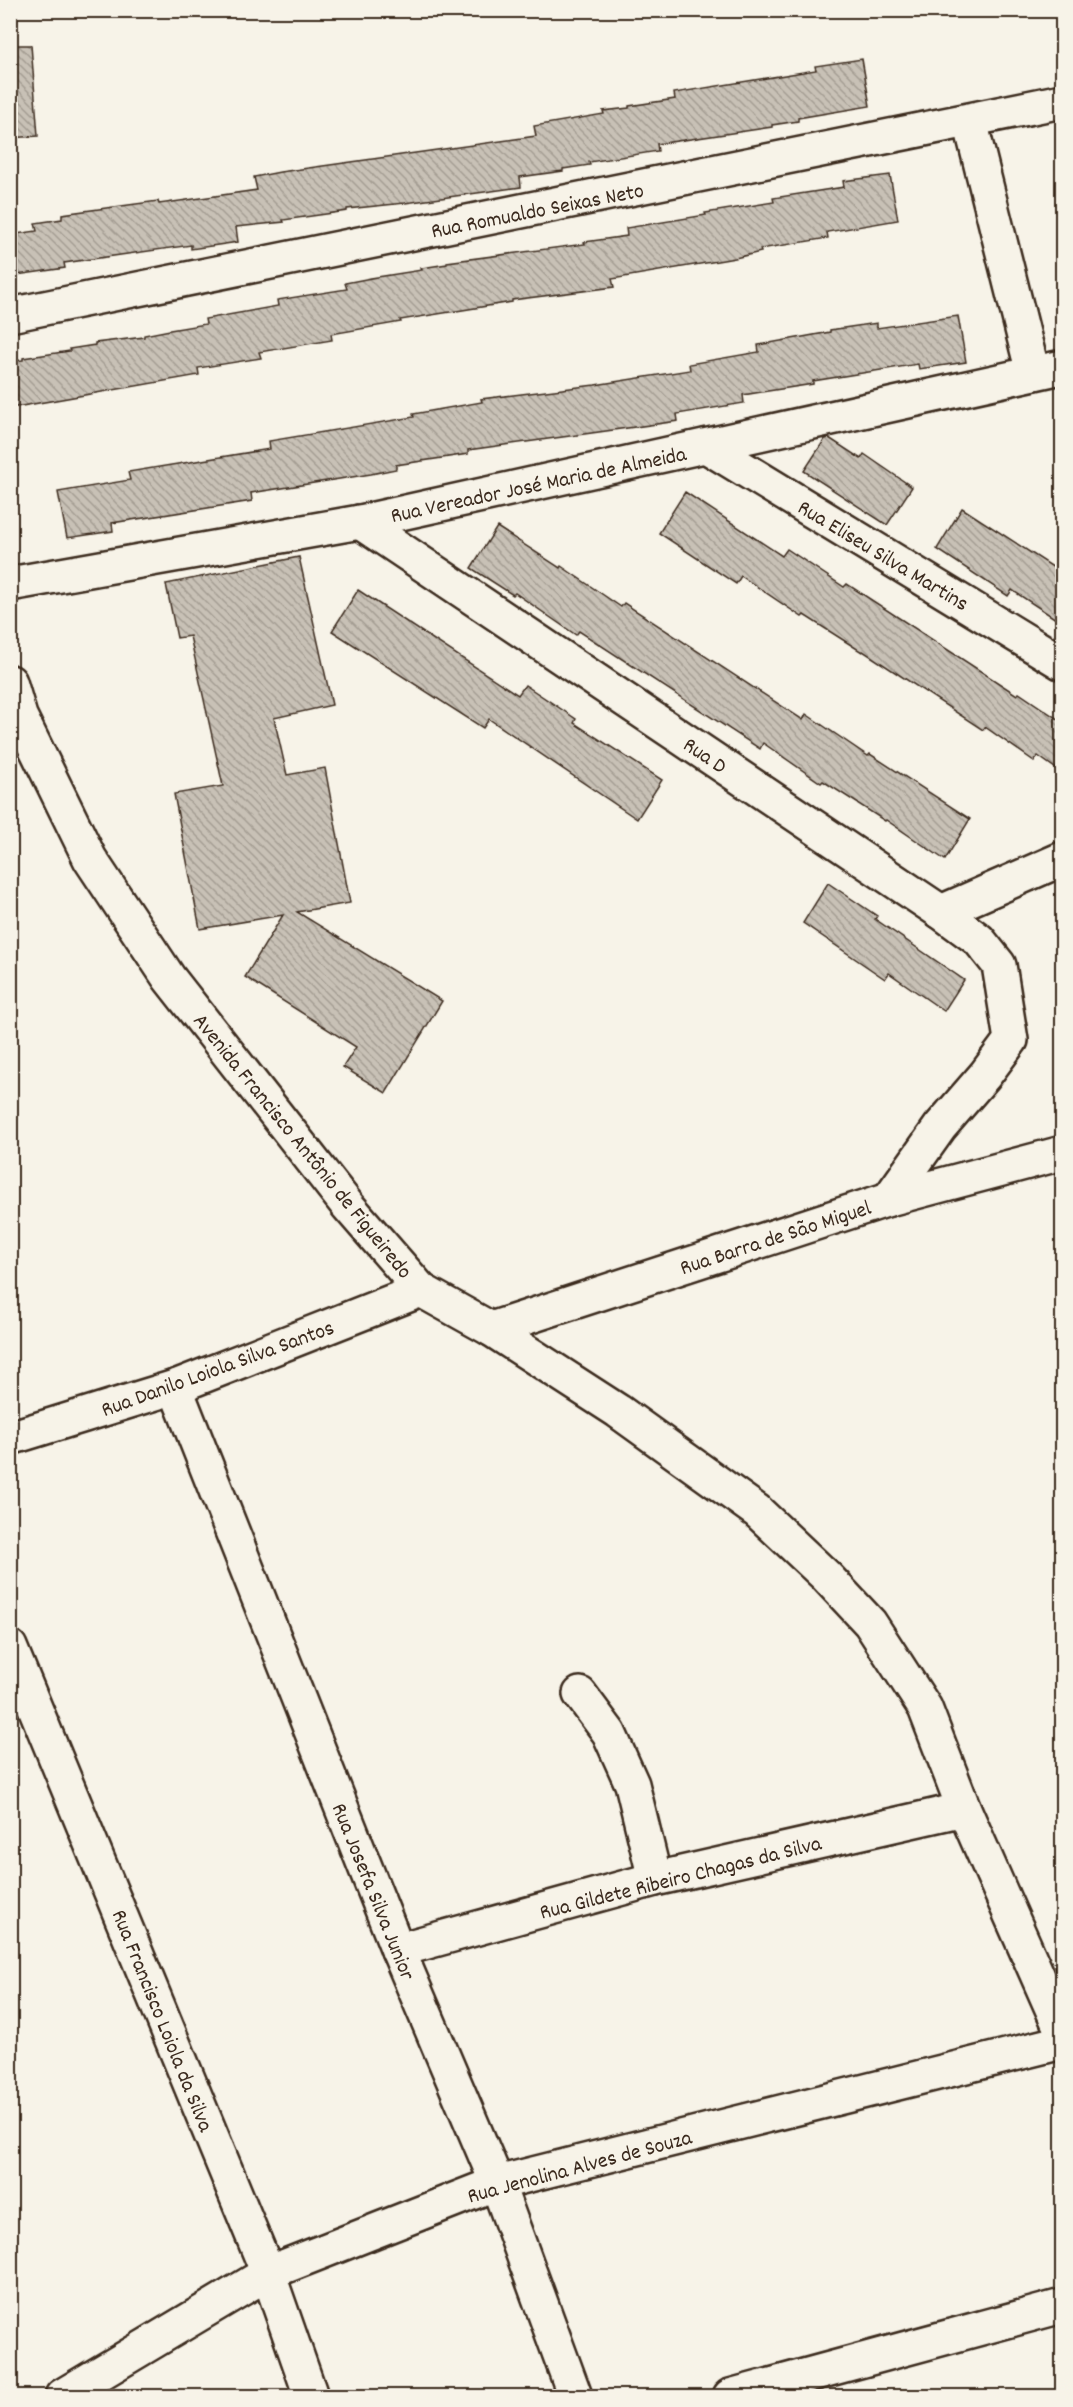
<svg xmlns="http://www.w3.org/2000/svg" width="1073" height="2407" font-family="Dekko,sans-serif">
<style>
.building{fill:url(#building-back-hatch);stroke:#3b2a1e;stroke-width:1.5}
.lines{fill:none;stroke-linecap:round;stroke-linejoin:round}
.street-casing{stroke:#3b2a1e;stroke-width:38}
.secondary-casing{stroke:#3b2a1e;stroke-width:38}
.street{stroke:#f7f3e8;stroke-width:33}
.secondary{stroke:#f7f3e8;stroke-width:33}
.labels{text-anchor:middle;stroke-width:4.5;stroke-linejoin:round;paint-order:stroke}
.street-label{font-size:22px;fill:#3b2a1e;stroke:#f7f3e8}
</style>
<defs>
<pattern id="building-back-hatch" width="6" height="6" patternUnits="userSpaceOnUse" patternTransform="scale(1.5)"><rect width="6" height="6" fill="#c8c1b6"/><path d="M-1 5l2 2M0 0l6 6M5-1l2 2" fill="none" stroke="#a49d93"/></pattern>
</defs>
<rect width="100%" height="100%" fill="#f7f3e8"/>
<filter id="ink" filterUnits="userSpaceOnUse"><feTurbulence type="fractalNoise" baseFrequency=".0167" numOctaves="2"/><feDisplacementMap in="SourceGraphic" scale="12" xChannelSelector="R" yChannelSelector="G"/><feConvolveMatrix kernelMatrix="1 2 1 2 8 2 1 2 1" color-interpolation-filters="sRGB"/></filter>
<g filter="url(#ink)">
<g class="building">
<path d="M 10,45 L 31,45 L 38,136 L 10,138 Z"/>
<path d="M 862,59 L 870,106 L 798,118 L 798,121 L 772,125 L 772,127 L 657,144 L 658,151 L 589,162 L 590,165 L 563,169 L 563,171 L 520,177 L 521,187 L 405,203 L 347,209 L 347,211 L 283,220 L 284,222 L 236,227 L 238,242 L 191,249 L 191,245 L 64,263 L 65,268 L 10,276 L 10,235 L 37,231 L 35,223 L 62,219 L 62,214 L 158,201 L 159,204 L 257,190 L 254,177 L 280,172 L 536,136 L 534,126 L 604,114 L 603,111 L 629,108 L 629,106 L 675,99 L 674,93 L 816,70 L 815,66 Z"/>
<path d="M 890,175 L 898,220 L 827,232 L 828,238 L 760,249 L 761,252 L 735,258 L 612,279 L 614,287 L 512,300 L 512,302 L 400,320 L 401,322 L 331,334 L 332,340 L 259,352 L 261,358 L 198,368 L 199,375 L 10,408 L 10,361 L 23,360 L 23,358 L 70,351 L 69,349 L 95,345 L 95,343 L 144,337 L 144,335 L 170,330 L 206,324 L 205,319 L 278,306 L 277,300 L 347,289 L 345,283 L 371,278 L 422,270 L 421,268 L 447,264 L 447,262 L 585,244 L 584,242 L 627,236 L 626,228 L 706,215 L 705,213 L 774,202 L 773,198 L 844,187 L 843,181 Z"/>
<path d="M 958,316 L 966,362 L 919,369 L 918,364 L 813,381 L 813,384 L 743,395 L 744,403 L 677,414 L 678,421 L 468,450 L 468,454 L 396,465 L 396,469 L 371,474 L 251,493 L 252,501 L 112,523 L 113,531 L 67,538 L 58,492 L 130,480 L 128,472 L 270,449 L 269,441 L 414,417 L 413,414 L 482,402 L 481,399 L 595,385 L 690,370 L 689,364 L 759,352 L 758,345 L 830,332 L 830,330 L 877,323 L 877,328 Z"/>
<path d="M 829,438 L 861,459 L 864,454 L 912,487 L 887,525 L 804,471 L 825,439 Z"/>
<path d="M 685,492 L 782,556 L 787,549 L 844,587 L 847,584 L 1017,695 L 1019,693 L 1062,722 L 1062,773 L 1038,756 L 1034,761 L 985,727 L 983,730 L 863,651 L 862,652 L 804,615 L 802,617 L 741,576 L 736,584 L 659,533 Z"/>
<path d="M 962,508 L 1062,573 L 1062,623 L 1012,590 L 1008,596 L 937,549 Z"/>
<path d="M 497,527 L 560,568 L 561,566 L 621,607 L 624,603 L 803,720 L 806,714 L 868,756 L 870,754 L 970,819 L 945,860 L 886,820 L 885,821 L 823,781 L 821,783 L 763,743 L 760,749 L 579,631 L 576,635 L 515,593 L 513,595 L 471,568 Z"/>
<path d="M 299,557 L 332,705 L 274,718 L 287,775 L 325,768 L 350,903 L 297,912 L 442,1001 L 386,1093 L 343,1067 L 356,1047 L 245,977 L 283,915 L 200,929 L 174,794 L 223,786 L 190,636 L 177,638 L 166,584 Z"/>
<path d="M 358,590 L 518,695 L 525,685 L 576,719 L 574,723 L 662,780 L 637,819 L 489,719 L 483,728 L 332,631 Z"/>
<path d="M 828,883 L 877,916 L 875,919 L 964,980 L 944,1011 L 889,973 L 885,979 L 803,923 Z"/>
</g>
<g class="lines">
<g class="street-casing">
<g id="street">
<path d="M 970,121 L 1033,373"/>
<path d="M 10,315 L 1062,101"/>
<path d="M 706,446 L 1062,663"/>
<path d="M 360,522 L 941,912 L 1062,859"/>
<path d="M 10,584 L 360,522 L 1062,367"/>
<path d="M 889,1199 L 940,1127 L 985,1075 L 1011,1040 L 999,965 L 979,940 L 941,912"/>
<path d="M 491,1329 L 889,1199 L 1062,1153"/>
<path d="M 175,1387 L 398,1950 L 497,2183 L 575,2396"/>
<path d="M 10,1438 L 175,1387 L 421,1290"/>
<path d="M 10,1647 L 268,2273 L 311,2396"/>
<path d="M 580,1694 L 609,1733 L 632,1784 L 655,1879"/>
<path d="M 398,1950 L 655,1879 L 964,1809"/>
<path d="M 62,2396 L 268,2273 L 497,2183 L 1062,2042"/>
<path d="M 730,2396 L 1062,2306"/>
</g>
</g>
<g class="secondary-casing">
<path id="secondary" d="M 10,682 L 20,716 L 90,859 L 169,978 L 348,1206 L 421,1290 L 491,1329 L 618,1411 L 757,1511 L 826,1576 L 870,1623 L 925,1708 L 964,1809 L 1062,2031"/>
</g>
<use href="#street" class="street"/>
<use href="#secondary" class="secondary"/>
</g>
</g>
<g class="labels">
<g class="street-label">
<text transform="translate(537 209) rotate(-11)" y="8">Rua Romualdo Seixas Neto</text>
<text transform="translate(538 483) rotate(-12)" y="8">Rua Vereador José Maria de Almeida</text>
<text transform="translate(884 554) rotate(31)" y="8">Rua Eliseu Silva Martins</text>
<text transform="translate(706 754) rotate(34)" y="8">Rua D</text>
<text transform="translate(304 1145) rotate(51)" y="8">Avenida Francisco Antônio de Figueiredo</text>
<text transform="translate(775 1236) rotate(-18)" y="8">Rua Barra de São Miguel</text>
<text transform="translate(217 1367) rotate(-20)" y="8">Rua Danilo Loiola Silva Santos</text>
<text transform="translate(680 1876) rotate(-14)" y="8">Rua Gildete Ribeiro Chagas da Silva</text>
<text transform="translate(375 1891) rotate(68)" y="8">Rua Josefa Silva Junior</text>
<text transform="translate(164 2020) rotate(68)" y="8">Rua Francisco Loiola da Silva</text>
<text transform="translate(579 2165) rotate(-15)" y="8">Rua Jenolina Alves de Souza</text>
</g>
</g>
<rect width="1073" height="2407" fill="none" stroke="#f7f3e8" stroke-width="36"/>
<rect x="18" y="18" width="1037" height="2371" fill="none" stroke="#3b2a1e" stroke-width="2" filter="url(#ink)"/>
</svg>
